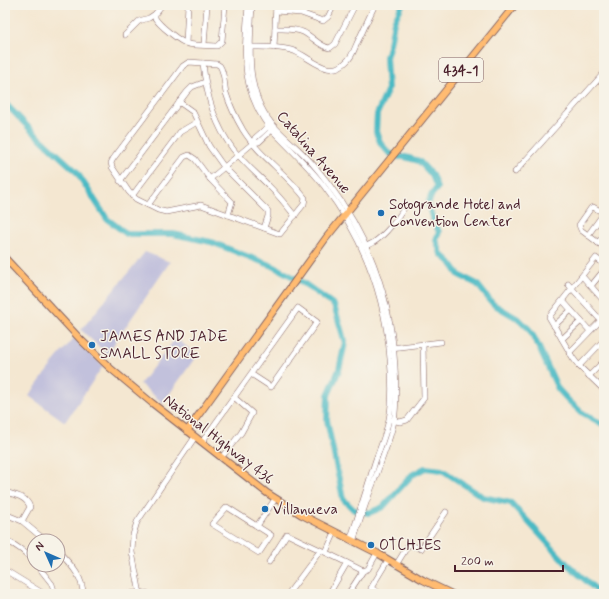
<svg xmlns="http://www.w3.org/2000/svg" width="609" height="599" font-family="Mynerve,sans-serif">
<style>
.industrial{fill:#c2c1dc}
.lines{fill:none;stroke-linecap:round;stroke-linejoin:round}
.river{stroke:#4cbac4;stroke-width:6}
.minor-casing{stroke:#866565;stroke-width:6}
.major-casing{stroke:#866565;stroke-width:8}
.minor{stroke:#fff;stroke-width:5}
.major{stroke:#ffbb71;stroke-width:6}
.poi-dot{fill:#1f6fb2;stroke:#f7f3e8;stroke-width:1.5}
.labels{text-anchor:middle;stroke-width:3;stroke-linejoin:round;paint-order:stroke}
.shield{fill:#f7f3e8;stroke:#7e5f64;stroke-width:1}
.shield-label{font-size:14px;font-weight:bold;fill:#4a1f2b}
.street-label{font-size:15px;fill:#4a1f2b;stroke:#f7f3e8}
.poi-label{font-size:15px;fill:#4a1f2b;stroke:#f7f3e8;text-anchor:start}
</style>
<rect width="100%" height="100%" fill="#f7f3e8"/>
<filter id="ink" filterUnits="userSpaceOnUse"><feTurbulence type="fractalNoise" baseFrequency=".025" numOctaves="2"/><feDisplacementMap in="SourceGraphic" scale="8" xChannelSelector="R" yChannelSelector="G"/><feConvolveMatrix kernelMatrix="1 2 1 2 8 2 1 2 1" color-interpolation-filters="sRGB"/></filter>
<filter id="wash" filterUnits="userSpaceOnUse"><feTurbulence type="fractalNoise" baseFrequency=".012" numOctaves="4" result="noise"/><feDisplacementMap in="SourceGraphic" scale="16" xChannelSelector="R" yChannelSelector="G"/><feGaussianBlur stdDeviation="0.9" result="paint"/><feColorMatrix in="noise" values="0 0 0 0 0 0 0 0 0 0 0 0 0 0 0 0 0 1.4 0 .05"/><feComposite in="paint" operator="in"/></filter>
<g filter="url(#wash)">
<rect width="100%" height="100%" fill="#f4e7d1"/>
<g class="industrial">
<path d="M 145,252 L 170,262 L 107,354 L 81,330 Z"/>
<path d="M 74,338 L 103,366 L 65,422 L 29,396 L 56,359 Z"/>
<path d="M 176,338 L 197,355 L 163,403 L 140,384 Z"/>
</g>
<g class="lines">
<g class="river">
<path d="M 402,5 L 394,22 L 390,44 L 386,57 L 388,89 L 377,114 L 376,132 L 381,144 L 389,153 L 399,157 L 405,157 L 419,161 L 432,175 L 437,188 L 432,194 L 428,203 L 432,217 L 439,232 L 436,240 L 441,254 L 450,262 L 459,275 L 477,284 L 493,304 L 520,320 L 529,329 L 535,339 L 558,389 L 569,401 L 581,412 L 604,425"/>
<path d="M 5,103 L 32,131 L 76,171 L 107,219 L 127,234 L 173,234 L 211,242 L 275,267 L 302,282 L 334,305 L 345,343 L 339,370 L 328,395 L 327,420 L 343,499 L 354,510 L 369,513 L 383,507 L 412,475 L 425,468 L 442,470 L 483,497 L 511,503 L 566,563 L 601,594"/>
</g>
</g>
</g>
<g filter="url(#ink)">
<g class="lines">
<g class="minor-casing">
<g id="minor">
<path d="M 162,5 L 155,14 L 155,18 C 159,25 180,42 188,44 C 197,46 208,45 217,46 L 222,41 L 225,5"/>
<path d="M 248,5 C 245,52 239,86 269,127 C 287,146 308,165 324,186 C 364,238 385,294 390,359 C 392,379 393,399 389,419 C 386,434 380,448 375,462 C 367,488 359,514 350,540"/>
<path d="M 252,5 C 250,45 244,90 272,124 C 280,133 289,141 298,149 C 309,159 319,171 328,183 C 370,238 391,298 395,367 C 396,385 397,404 394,421 C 390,441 381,460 375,479 C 367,499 360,520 353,542"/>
<path d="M 276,11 L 301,13 L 323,21 L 328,17 L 334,5"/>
<path d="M 275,29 C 284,29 294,28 303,32 C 312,36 320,47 330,48 L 335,44 L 355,5"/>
<path d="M 125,35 L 139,21 L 149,18 L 155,14"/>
<path d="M 186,43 L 188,5"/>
<path d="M 204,45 L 207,5"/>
<path d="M 248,47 C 262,47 277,46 291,50 C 310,55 328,82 348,60 C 353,55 355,47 358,41 C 364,29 369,17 375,5"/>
<path d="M 274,48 L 276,5"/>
<path d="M 189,62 L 217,64 L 220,66 C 225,74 224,84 226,93 C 230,106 236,118 243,130 C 259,156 286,173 305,198 L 304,204 L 280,234 L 201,205 L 166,212 L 158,210 L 136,199 L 129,192 L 112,167 L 111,163 L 113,159 L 183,66 Z"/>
<path d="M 203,63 C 206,94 214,124 233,149 C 243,162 257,174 269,186 C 278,195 287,206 295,216"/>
<path d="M 179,102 L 193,112 L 209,146 L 224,167 L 268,211 L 268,216 L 264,228"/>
<path d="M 253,143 L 259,142 L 274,128"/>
<path d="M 515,172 L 604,73"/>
<path d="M 210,179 L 253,143 L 255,138 L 271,124"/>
<path d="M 120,181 L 187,92 L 192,87 L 205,82"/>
<path d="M 132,196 L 180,132 L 197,122"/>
<path d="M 148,205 L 184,157 L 189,155 L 195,159 L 210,179 L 232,202 L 228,215"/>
<path d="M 604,213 L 593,207 L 591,208 L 579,225 L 581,230 L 604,247"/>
<path d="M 588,235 L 604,213"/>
<path d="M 598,243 L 604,235"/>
<path d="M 362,246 C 377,247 399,218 405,206"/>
<path d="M 604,264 L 596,258 L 549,317 L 573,358 L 579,366 L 604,390"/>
<path d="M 582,276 L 604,301"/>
<path d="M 568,284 L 604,324"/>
<path d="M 591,286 L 604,270"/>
<path d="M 563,301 L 590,331"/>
<path d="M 554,326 L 571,310"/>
<path d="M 562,339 L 581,321"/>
<path d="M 391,348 L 441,342"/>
<path d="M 569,353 L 604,317"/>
<path d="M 579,366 L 604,340"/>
<path d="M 589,376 L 604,361"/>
<path d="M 392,420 L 400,422 L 407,420 L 424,398 L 423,345"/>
<path d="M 202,442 L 298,308 L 317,322 L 271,387 L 251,374"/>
<path d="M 221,458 L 241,433 L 252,413 L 235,398"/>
<path d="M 5,492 C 15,495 26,496 30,507 L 22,521"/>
<path d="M 227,507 L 271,535 L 259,553 L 212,524 Z"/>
<path d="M 5,514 L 22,521 L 46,541"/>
<path d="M 257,526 L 275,499"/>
<path d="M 5,540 C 16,545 26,552 34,562"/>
<path d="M 58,551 C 70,564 83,576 83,594"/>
<path d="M 326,552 L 335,532"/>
<path d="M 269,562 L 287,534 C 313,547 338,558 363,571"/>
<path d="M 37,565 L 52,584 L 55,594"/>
<path d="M 396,565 L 409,544 L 421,549 L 446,512"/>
<path d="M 5,570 L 44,594"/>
<path d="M 130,594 L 140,592 L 149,594"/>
<path d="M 140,594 L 132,552 L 133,535 L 137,522 L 195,437"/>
<path d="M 288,594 L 320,551"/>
<path d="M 329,594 L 347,563"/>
<path d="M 348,594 L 363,571 L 368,569 L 377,553"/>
<path d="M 381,594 L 371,588 L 388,560"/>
</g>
</g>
<g class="major-casing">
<g id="major">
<path d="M 5,258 L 81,340 L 110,368 L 152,403 L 267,493 L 302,515 L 377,553 L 423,580 L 452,594"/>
<path d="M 187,431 L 326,238 L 515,5"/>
</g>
</g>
<use href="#minor" class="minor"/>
<use href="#major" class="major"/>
</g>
</g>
<g class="poi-dot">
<circle cx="381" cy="213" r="4"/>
<circle cx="92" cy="345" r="4"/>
<circle cx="265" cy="509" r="4"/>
<circle cx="371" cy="545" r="4"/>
</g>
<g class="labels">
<rect class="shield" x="439" y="58" width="44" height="24" rx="3"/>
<g class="shield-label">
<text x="461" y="75">434-1</text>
</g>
<g class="street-label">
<text transform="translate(314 152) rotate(49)" y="5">Catalina Avenue</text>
<text transform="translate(219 439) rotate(38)" y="5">National Highway 436</text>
</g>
<g class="poi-label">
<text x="389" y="209">Sotogrande Hotel and<tspan x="389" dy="17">Convention Center</tspan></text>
<text x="100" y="341">JAMES AND JADE<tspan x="100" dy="17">SMALL STORE</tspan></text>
<text x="273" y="514">Villanueva</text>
<text x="379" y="550">OTCHIES</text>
</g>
</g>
<rect width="609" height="599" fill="none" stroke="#f7f3e8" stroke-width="20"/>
<g transform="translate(46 553) rotate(315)"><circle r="19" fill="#f7f3e8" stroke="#b29e9c"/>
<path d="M0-3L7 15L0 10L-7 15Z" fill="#1f6fb2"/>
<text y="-6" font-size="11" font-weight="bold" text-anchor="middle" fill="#4a1f2b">N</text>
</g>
<path d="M455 565v6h108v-6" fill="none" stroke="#4a1f2b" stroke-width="2"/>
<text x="461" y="565" font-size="12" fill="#4a1f2b" stroke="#f7f3e8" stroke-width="3" paint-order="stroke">200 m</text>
</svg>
